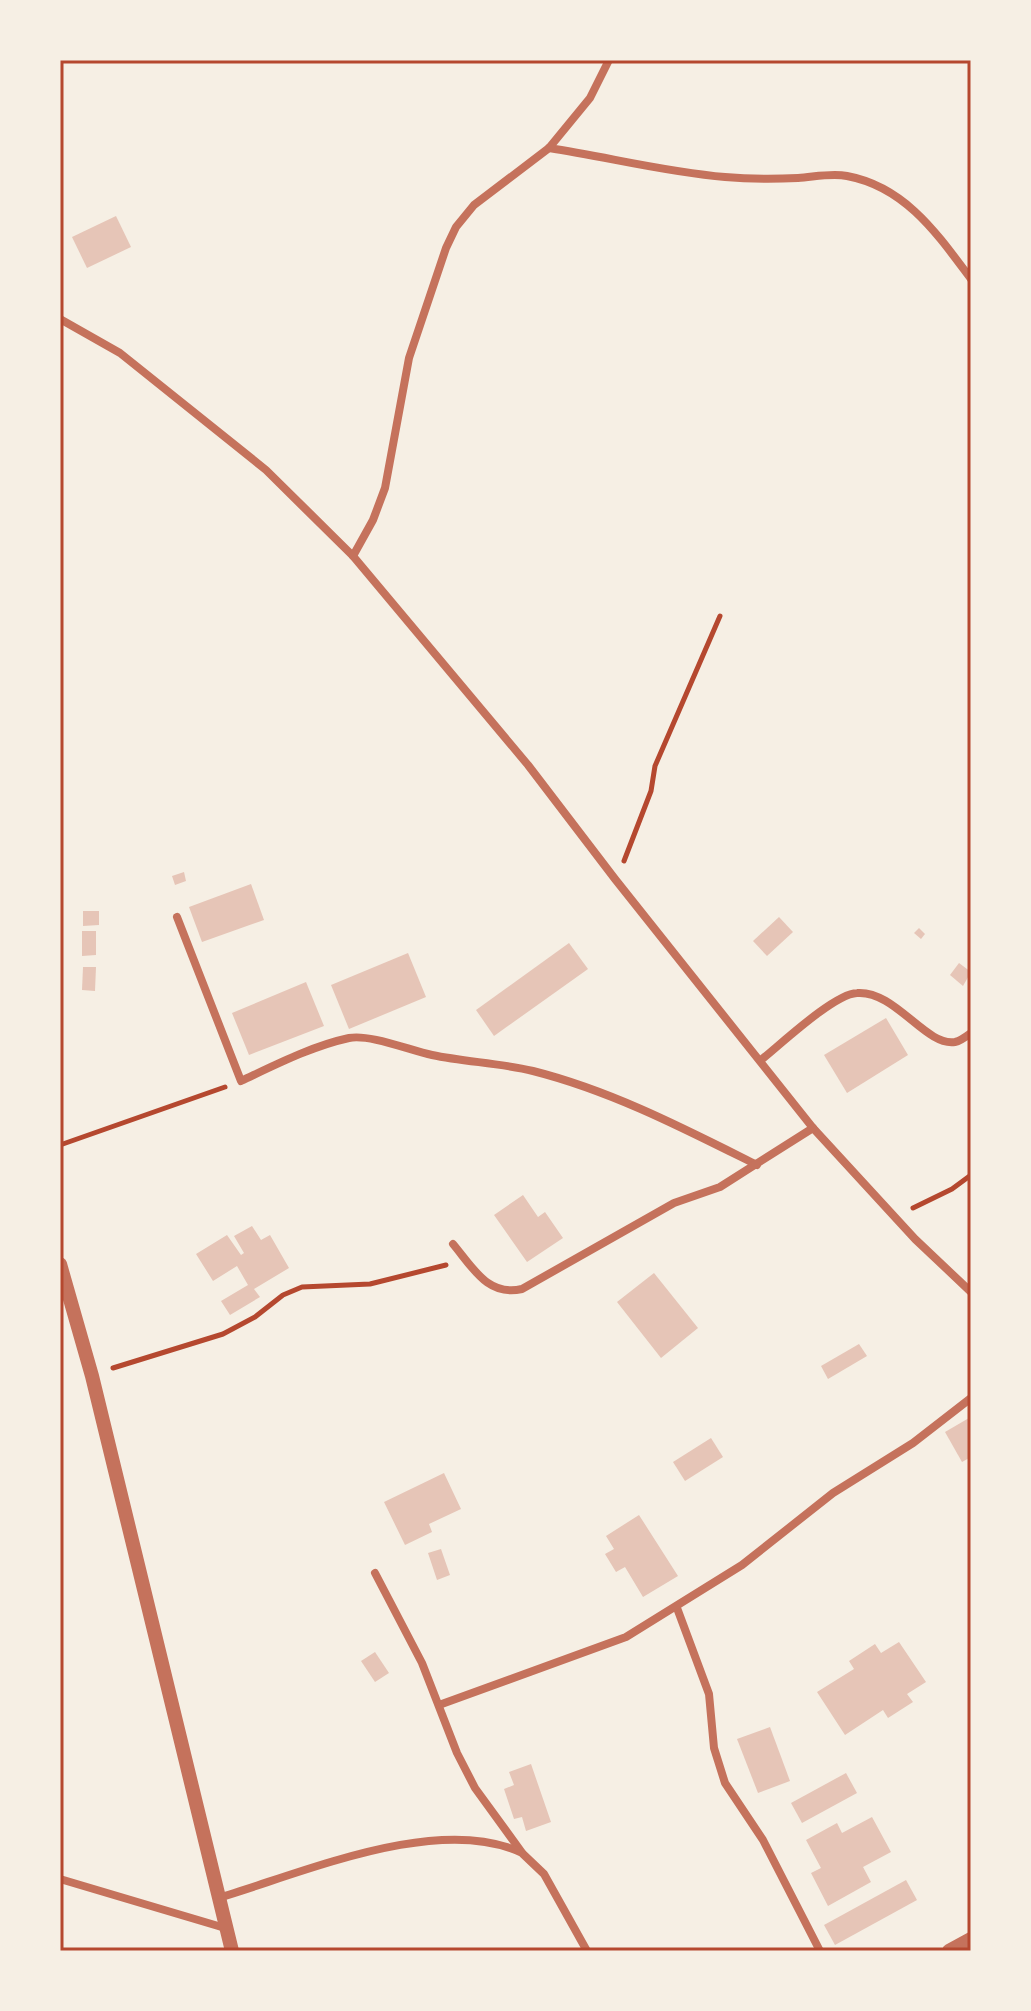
<svg xmlns="http://www.w3.org/2000/svg" width="1031" height="2011" font-family="Roboto,sans-serif">
<style>
.building{fill:#e6c5b7}
.lines{fill:none;stroke-linecap:round;stroke-linejoin:round}
.path{stroke:#b5482f;stroke-width:5}
.minor{stroke:#c5725c;stroke-width:8}
.tertiary{stroke:#c5725c;stroke-width:14}
.neatline{fill:none;stroke:#b5482f;stroke-width:3}
</style>
<rect width="100%" height="100%" fill="#f6efe4"/>
<g class="building">
<path d="M 116,216 L 131,247 L 87,268 L 72,237 Z"/>
<path d="M 184,872 L 186,881 L 175,885 L 172,876 Z"/>
<path d="M 251,884 L 264,920 L 202,942 L 189,907 Z"/>
<path d="M 83,911 L 99,911 L 99,925 L 83,926 Z"/>
<path d="M 779,917 L 793,932 L 767,956 L 753,941 Z"/>
<path d="M 919,928 L 925,934 L 921,939 L 914,933 Z"/>
<path d="M 82,931 L 96,931 L 96,955 L 82,956 Z"/>
<path d="M 569,943 L 588,969 L 494,1036 L 476,1010 Z"/>
<path d="M 408,953 L 426,997 L 349,1029 L 331,985 Z"/>
<path d="M 959,963 L 971,972 L 963,986 L 950,975 Z"/>
<path d="M 83,967 L 96,967 L 95,991 L 82,990 Z"/>
<path d="M 306,982 L 324,1026 L 249,1055 L 232,1013 Z"/>
<path d="M 886,1018 L 908,1055 L 847,1093 L 824,1055 Z"/>
<path d="M 523,1195 L 538,1217 L 545,1212 L 563,1238 L 527,1262 L 494,1215 Z"/>
<path d="M 252,1226 L 261,1240 L 270,1235 L 289,1268 L 254,1289 L 260,1297 L 230,1315 L 221,1301 L 248,1285 L 237,1266 L 213,1281 L 196,1254 L 227,1235 L 241,1255 L 244,1253 L 234,1236 Z"/>
<path d="M 654,1273 L 698,1328 L 661,1358 L 617,1302 Z"/>
<path d="M 859,1344 L 867,1356 L 828,1379 L 821,1366 Z"/>
<path d="M 969,1418 L 971,1457 L 962,1462 L 945,1432 Z"/>
<path d="M 711,1438 L 723,1457 L 685,1481 L 673,1462 Z"/>
<path d="M 444,1473 L 461,1509 L 429,1524 L 432,1532 L 405,1545 L 384,1502 Z"/>
<path d="M 639,1515 L 678,1576 L 643,1597 L 625,1567 L 616,1572 L 605,1554 L 614,1549 L 606,1536 Z"/>
<path d="M 441,1549 L 450,1575 L 437,1580 L 428,1553 Z"/>
<path d="M 899,1642 L 926,1682 L 907,1694 L 913,1702 L 888,1718 L 883,1710 L 845,1735 L 817,1692 L 854,1669 L 849,1661 L 875,1644 L 881,1653 Z"/>
<path d="M 375,1652 L 389,1673 L 375,1682 L 361,1661 Z"/>
<path d="M 770,1727 L 790,1781 L 758,1793 L 737,1739 Z"/>
<path d="M 531,1764 L 551,1822 L 526,1831 L 522,1817 L 514,1819 L 504,1789 L 514,1785 L 509,1772 Z"/>
<path d="M 846,1773 L 857,1793 L 802,1823 L 791,1803 Z"/>
<path d="M 872,1817 L 891,1852 L 863,1867 L 871,1882 L 828,1906 L 811,1873 L 821,1868 L 806,1840 L 837,1823 L 842,1833 Z"/>
<path d="M 906,1880 L 917,1900 L 835,1945 L 824,1925 Z"/>
</g>
<g class="lines">
<g class="path">
<path d="M 624,861 L 651,791 L 655,766 L 720,616"/>
<path d="M 60,1145 L 225,1087"/>
<path d="M 913,1208 L 952,1189 L 971,1175"/>
<path d="M 113,1368 L 223,1334 L 255,1317 L 283,1295 L 302,1287 L 370,1284 L 446,1265"/>
</g>
<g class="minor">
<path d="M 549,148 C 608,157 665,172 725,177 C 749,179 774,179 798,178 C 814,177 831,173 847,176 C 906,187 938,235 971,279"/>
<path d="M 60,319 L 120,353 L 266,470 L 353,556 L 528,765 L 615,879 L 813,1128 L 915,1239 L 971,1292"/>
<path d="M 353,556 L 373,520 L 385,488 L 409,358 L 446,248 L 456,227 L 474,205 L 549,148 L 590,98 L 609,60"/>
<path d="M 177,917 L 241,1081 C 275,1065 312,1046 349,1038 C 370,1034 409,1050 432,1055 C 465,1062 500,1063 533,1071 C 612,1091 685,1129 757,1165"/>
<path d="M 761,1060 C 781,1044 834,994 857,993 C 895,990 926,1047 955,1042 C 960,1041 967,1036 971,1033"/>
<path d="M 453,1244 C 473,1268 488,1297 522,1289 L 674,1203 L 720,1187 L 813,1128"/>
<path d="M 375,1573 L 422,1663 L 457,1753 L 475,1788 L 523,1854 L 544,1874 L 587,1951"/>
<path d="M 677,1608 L 709,1694 L 714,1748 L 725,1783 L 763,1840 L 820,1951"/>
<path d="M 439,1705 L 626,1637 L 742,1565 L 833,1493 L 913,1443 L 971,1398"/>
<path d="M 60,1879 L 225,1928"/>
<path d="M 218,1898 C 303,1873 439,1813 522,1853"/>
</g>
<g class="tertiary">
<path d="M 60,1264 L 92,1376 L 232,1951"/>
<path d="M 949,1951 L 971,1939"/>
</g>
</g>
<rect width="1031" height="2011" fill="none" stroke="#f6efe4" stroke-width="124"/>
<rect x="62" y="62" width="907" height="1887" class="neatline"/>
</svg>
